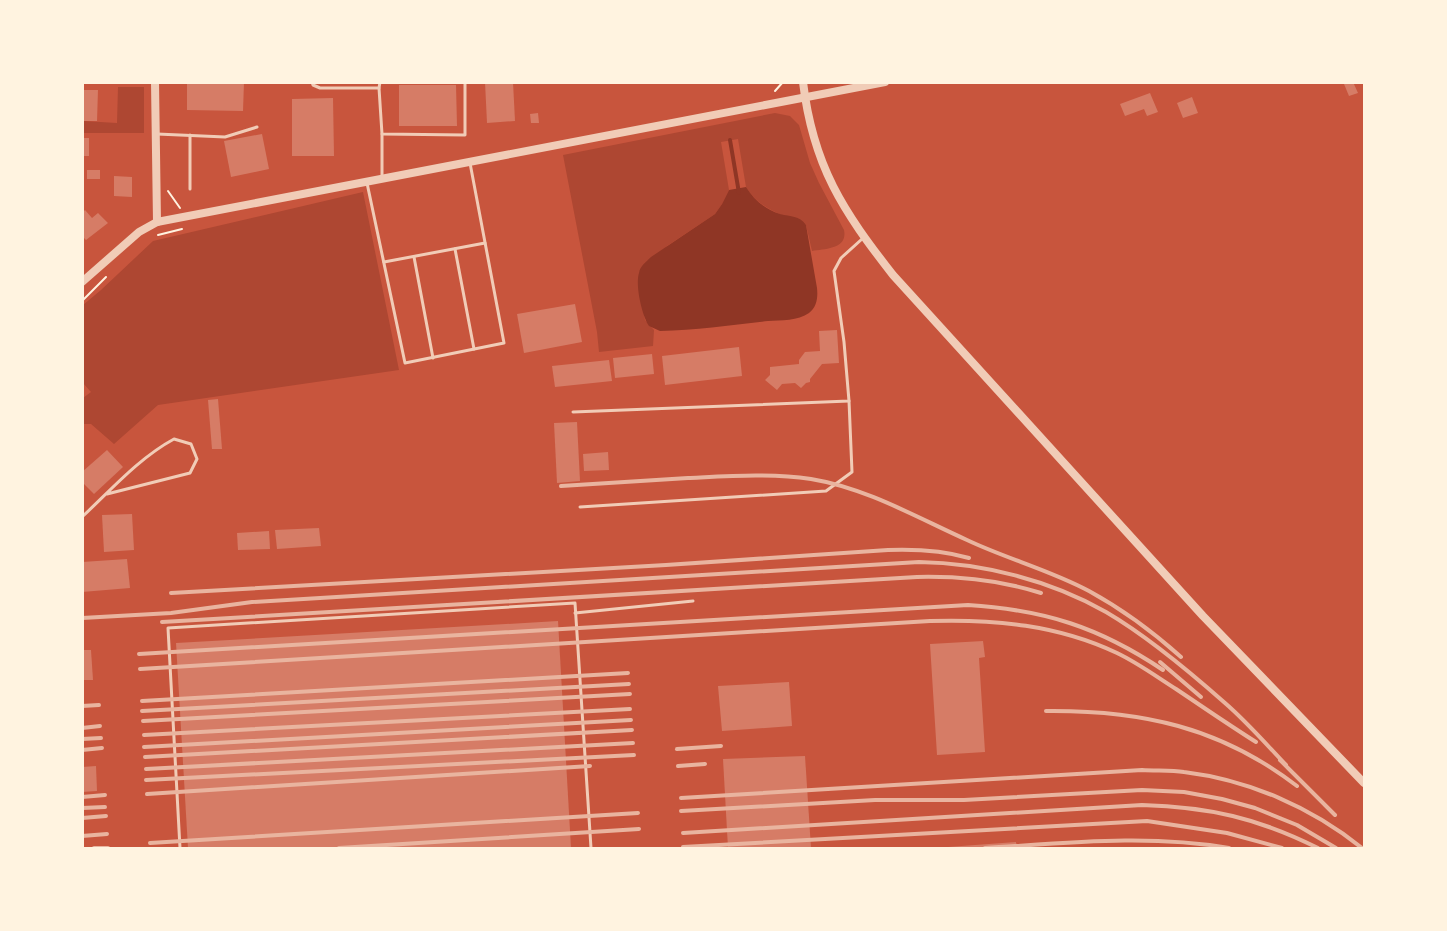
<svg xmlns="http://www.w3.org/2000/svg" width="1447" height="931" font-family="Merriweather,serif">
<style>
.green{fill:#ae4732}
.water{fill:#8f3625}
.lines{fill:none;stroke-linecap:round;stroke-linejoin:round}
.stream{stroke:#8f3625;stroke-width:4}
.building{fill:#d67c66}
.path{stroke:#fff3e0;stroke-width:2}
.service{stroke:#f1ccb7;stroke-width:3}
.tertiary{stroke:#f1ccb7;stroke-width:8}
.rail{stroke:#e9b49f;stroke-width:4}
</style>
<rect width="100%" height="100%" fill="#c8553d"/>
<g class="green">
<path d="M 118,87 L 144,87 L 144,133 L 83,133 L 83,121 L 117,123 Z"/>
<path d="M 775,113 L 790,116 L 799,125 L 810,163 L 819,183 L 844,230 C 848,249 825,249 812,251 L 806,225 C 783,215 760,210 746,187 L 738,139 L 721,142 L 729,190 L 722,204 L 715,214 L 667,246 L 639,284 L 645,320 L 654,330 L 653,346 L 599,352 L 597,332 L 563,155 Z"/>
<path d="M 363,192 L 399,370 L 158,405 L 114,444 L 91,424 L 83,424 L 83,398 L 91,392 L 83,383 L 83,305 L 101,290 L 153,241 Z"/>
</g>
<path class="water" d="M 746,187 C 754,200 765,209 780,214 C 791,217 799,215 806,225 L 817,288 C 818,297 817,307 809,313 C 798,321 781,320 768,321 C 732,325 696,330 660,331 L 649,326 C 642,316 635,285 639,273 C 640,266 646,262 651,257 L 715,214 L 722,204 L 729,190 Z"/>
<g class="lines">
<path class="stream" d="M 730,140 L 739,193"/>
</g>
<g class="building">
<path d="M 187,82 L 244,82 L 243,111 L 187,110 Z"/>
<path d="M 485,82 L 513,82 L 515,121 L 487,123 Z"/>
<path d="M 1353,82 L 1358,93 L 1349,96 L 1344,84 Z"/>
<path d="M 399,85 L 456,85 L 457,126 L 399,126 Z"/>
<path d="M 82,90 L 98,90 L 97,121 L 82,121 Z"/>
<path d="M 1150,93 L 1158,112 L 1147,116 L 1144,109 L 1125,116 L 1120,104 Z"/>
<path d="M 1192,97 L 1198,113 L 1183,118 L 1177,103 Z"/>
<path d="M 333,98 L 334,156 L 292,156 L 292,99 Z"/>
<path d="M 538,113 L 539,123 L 531,123 L 530,114 Z"/>
<path d="M 262,134 L 269,169 L 231,177 L 224,141 Z"/>
<rect x="82" y="138" width="7" height="18"/>
<rect x="87" y="170" width="13" height="9"/>
<path d="M 114,176 L 132,177 L 132,197 L 114,196 Z"/>
<path d="M 85,210 L 92,218 L 98,213 L 108,223 L 86,240 L 82,236 L 82,213 Z"/>
<path d="M 575,304 L 582,342 L 524,353 L 517,314 Z"/>
<path d="M 837,330 L 839,363 L 822,364 L 810,379 L 810,382 L 806,383 L 801,388 L 795,383 L 782,384 L 777,390 L 765,380 L 770,375 L 770,367 L 799,364 L 799,360 L 805,352 L 820,351 L 819,331 Z"/>
<path d="M 739,347 L 742,376 L 665,385 L 662,356 Z"/>
<path d="M 652,354 L 654,374 L 615,378 L 613,358 Z"/>
<path d="M 609,360 L 612,381 L 555,387 L 552,366 Z"/>
<path d="M 218,399 L 222,449 L 212,449 L 208,400 Z"/>
<path d="M 577,422 L 580,481 L 557,483 L 554,423 Z"/>
<path d="M 107,450 L 123,467 L 94,494 L 82,482 L 82,472 Z"/>
<path d="M 608,452 L 609,470 L 584,471 L 583,454 Z"/>
<path d="M 132,514 L 134,550 L 104,552 L 102,515 Z"/>
<path d="M 319,528 L 321,546 L 277,549 L 275,530 Z"/>
<path d="M 269,531 L 270,549 L 238,550 L 237,533 Z"/>
<path d="M 127,559 L 130,588 L 82,592 L 82,562 Z"/>
<path d="M 558,621 L 571,848 L 188,848 L 176,643 Z"/>
<path d="M 983,641 L 985,657 L 979,658 L 985,752 L 937,755 L 930,644 Z"/>
<path d="M 82,650 L 91,650 L 93,680 L 82,680 Z"/>
<path d="M 789,682 L 792,726 L 722,731 L 718,686 Z"/>
<path d="M 805,756 L 811,848 L 728,848 L 723,759 Z"/>
<path d="M 96,766 L 97,791 L 82,792 L 82,767 Z"/>
<path d="M 1016,842 L 1016,848 L 948,848 L 948,847 Z"/>
</g>
<g class="lines">
<g class="path">
<path d="M 775,91 L 783,82"/>
<path d="M 168,191 L 180,208"/>
<path d="M 158,235 L 182,229"/>
<path d="M 82,301 L 106,277"/>
</g>
<g class="service">
<path d="M 312,82 L 313,85 L 320,88 L 379,88 L 380,82"/>
<path d="M 379,88 L 382,134 L 465,135 L 465,82"/>
<path d="M 157,134 L 225,137 L 257,127"/>
<path d="M 190,135 L 190,189"/>
<path d="M 382,177 L 382,134"/>
<path d="M 367,183 L 405,363 L 504,343 L 470,163"/>
<path d="M 455,249 L 474,349"/>
<path d="M 414,257 L 433,358"/>
<path d="M 384,262 L 485,243"/>
<path d="M 573,412 L 849,401 L 844,342 L 834,271 L 841,258 L 862,239"/>
<path d="M 580,507 L 826,491 L 852,472 L 849,401"/>
<path d="M 82,517 C 111,490 139,458 174,439 L 191,444 L 197,459 L 190,473 L 107,494"/>
<path d="M 575,613 L 693,601"/>
<path d="M 180,848 L 168,628 L 575,603 L 591,848"/>
</g>
<g class="tertiary">
<path d="M 155,82 L 157,222"/>
<path d="M 803,82 C 813,166 843,211 893,275 L 1203,616 L 1364,783"/>
<path d="M 82,282 L 139,232 L 157,222 L 885,82"/>
</g>
<g class="rail">
<path d="M 561,486 C 603,483 646,481 688,478 C 729,476 770,473 811,479 C 866,488 916,517 967,540 C 1007,559 1050,570 1089,591 C 1122,609 1152,631 1181,657"/>
<path d="M 171,593 L 666,565 L 888,550 C 916,549 942,550 969,558"/>
<path d="M 82,618 L 171,613 L 252,602 L 919,562 C 982,563 1050,580 1106,612 C 1147,636 1190,672 1225,703 C 1247,722 1266,744 1286,765"/>
<path d="M 162,622 L 917,577 C 960,576 1000,580 1041,593"/>
<path d="M 139,654 L 968,605 C 1045,610 1099,627 1163,670"/>
<path d="M 1160,662 L 1201,697"/>
<path d="M 140,669 L 930,621 C 995,619 1058,625 1117,653 C 1138,663 1157,677 1176,689 C 1203,707 1229,725 1256,742"/>
<path d="M 142,701 L 628,673"/>
<path d="M 82,706 L 99,705"/>
<path d="M 142,711 L 629,684"/>
<path d="M 1046,711 C 1141,710 1220,727 1297,786"/>
<path d="M 143,721 L 630,694"/>
<path d="M 82,728 L 100,726"/>
<path d="M 144,735 L 630,709"/>
<path d="M 82,739 L 101,738"/>
<path d="M 144,747 L 631,720"/>
<path d="M 677,749 L 721,746"/>
<path d="M 82,750 L 102,748"/>
<path d="M 145,757 L 632,730"/>
<path d="M 1280,760 L 1335,815"/>
<path d="M 678,766 L 705,764"/>
<path d="M 146,769 L 633,743"/>
<path d="M 146,780 L 634,755"/>
<path d="M 147,794 L 590,766"/>
<path d="M 82,797 L 105,795"/>
<path d="M 681,798 L 1142,770 C 1156,771 1171,770 1184,772 C 1249,780 1311,807 1362,848"/>
<path d="M 82,808 L 105,807"/>
<path d="M 681,811 L 875,800 L 964,800 L 1142,790 L 1184,792 L 1222,799 L 1255,808 L 1297,825 L 1336,848"/>
<path d="M 82,818 L 106,816"/>
<path d="M 683,833 L 1142,805 C 1209,807 1258,818 1318,848"/>
<path d="M 82,836 L 107,834"/>
<path d="M 150,843 L 638,813"/>
<path d="M 683,847 L 1147,821 L 1227,833 L 1282,848"/>
<path d="M 94,848 L 108,848"/>
<path d="M 339,848 L 639,829"/>
<path d="M 985,848 C 1066,843 1148,834 1229,848"/>
</g>
</g>
<rect width="1447" height="931" fill="none" stroke="#fff3e0" stroke-width="168"/>
</svg>
